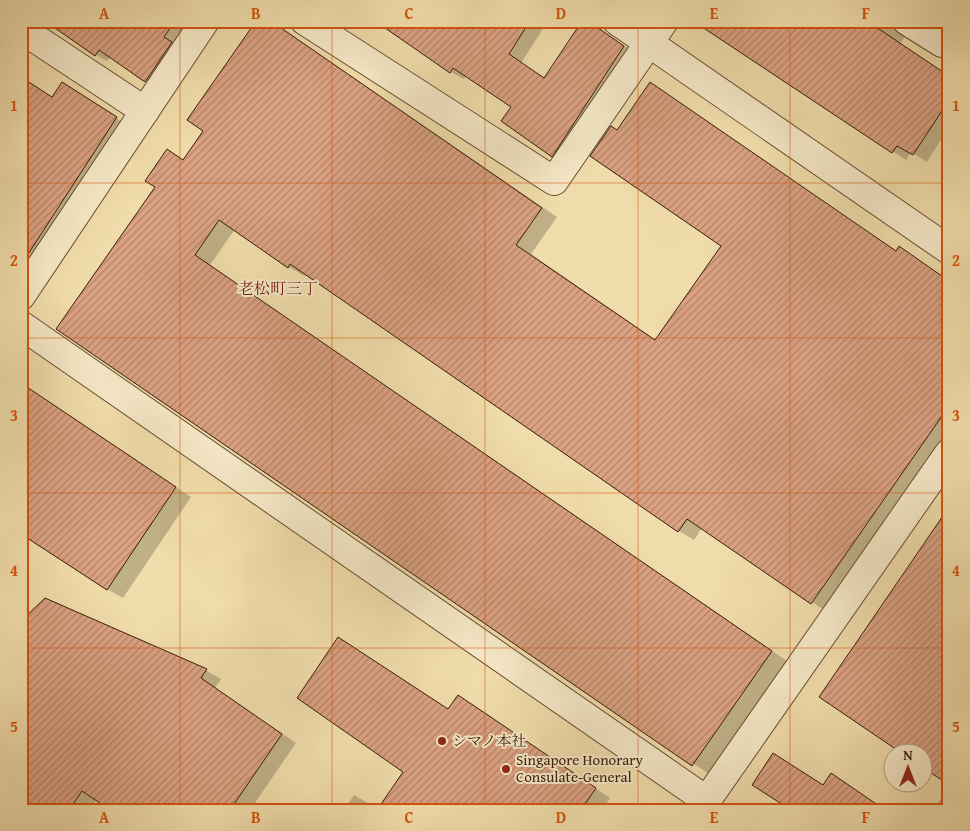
<svg xmlns="http://www.w3.org/2000/svg" width="970" height="831" font-family="'Gentium Book Plus','Noto Serif JP',serif">
<style>
.shadow{fill:#0003}
.building{fill:url(#building-hatch);stroke:#371b09}
.lines{fill:none;stroke-linecap:round;stroke-linejoin:round}
.minor-casing{stroke:#664c32;stroke-width:30}
.tertiary-casing{stroke:#664c32;stroke-width:30}
.minor{stroke:#f6e9c8;stroke-width:28}
.tertiary{stroke:#f6e9c8;stroke-width:28}
.grid{fill:none;stroke:#d6530c;stroke-width:1;stroke-opacity:0.55}
.poi-dot{fill:#8f2418;stroke:#f6e9c8;stroke-width:2}
.labels{text-anchor:middle;stroke-width:4;stroke-linejoin:round;paint-order:stroke}
.poi-label{font-size:15px;fill:#371b09;stroke:#f6e9c8;text-anchor:start}
.neighbourhood-label{font-size:16px;fill:#7a1f14;stroke:#f6e9c8}
.neatline{fill:none;stroke:#d6530c;stroke-width:2}
.grid-label{font-size:16px;text-anchor:middle;font-weight:bold;fill:#d6530c}
</style>
<defs>
<pattern id="building-hatch" width="6" height="6" patternUnits="userSpaceOnUse" patternTransform="scale(1.25)"><rect width="6" height="6" fill="#dba283"/><path d="M-1 1l2-2M0 6l6-6M5 7l2-2" fill="none" stroke="#b28369"/></pattern>
</defs>
<rect width="100%" height="100%" fill="#f1ddab"/>
<filter id="stains"><feTurbulence type="fractalNoise" baseFrequency=".004" numOctaves="4"/><feColorMatrix values="0 0 0 0 .2 0 0 0 0 .09 0 0 0 0 .02 0 0 0 .5 -.17"/></filter>
<radialGradient id="worn" r=".72"><stop offset=".6" stop-color="#630" stop-opacity="0"/><stop offset="1" stop-color="#630" stop-opacity=".3"/></radialGradient>
<g class="shadow">
<path d="M 48,21 L 191,21 L 157,87 L 110,57 L 107,61 L 96,55 Z"/>
<path d="M 271,21 L 557,217 L 531,254 L 657,341 L 723,246 L 617,132 L 651,84 L 897,251 L 899,248 L 949,280 L 949,437 L 827,612 L 702,528 L 694,540 L 679,531 L 306,273 L 304,276 L 289,267 L 235,229 L 210,265 L 787,661 L 709,774 L 58,328 L 156,187 L 184,161 Z"/>
<path d="M 381,21 L 548,21 L 521,63 L 545,78 L 597,28 L 637,54 L 565,163 L 552,156 L 513,106 L 466,75 L 464,79 L 451,72 Z"/>
<path d="M 695,21 L 906,21 L 906,35 L 900,44 L 945,73 L 949,67 L 949,127 L 927,162 L 911,152 L 906,160 Z"/>
<path d="M 21,77 L 53,98 L 73,90 L 127,125 L 21,282 Z"/>
<path d="M 39,396 L 191,497 L 123,598 L 107,589 Z"/>
<path d="M 45,600 L 207,671 L 221,679 L 215,688 L 296,743 L 250,810 L 112,810 L 97,799 L 90,810 L 21,810 Z"/>
<path d="M 339,638 L 449,710 L 459,697 L 473,705 L 610,798 L 602,810 L 379,810 L 405,771 Z"/>
<path d="M 832,775 L 847,784 L 885,810 L 793,810 L 824,786 Z"/>
<path d="M 949,787 L 949,810 L 933,810 Z"/>
<path d="M 354,795 L 369,804 L 378,810 L 344,810 Z"/>
</g>
<g class="building">
<path d="M 45,21 L 175,21 L 164,37 L 172,42 L 145,82 L 99,50 L 95,56 Z"/>
<path d="M 256,21 L 271,21 L 542,208 L 516,245 L 655,340 L 721,246 L 590,156 L 611,126 L 617,130 L 650,82 L 896,251 L 899,246 L 949,281 L 949,406 L 811,604 L 687,519 L 678,532 L 290,264 L 288,268 L 219,220 L 195,255 L 772,651 L 692,766 L 56,329 L 155,187 L 145,181 L 167,149 L 183,160 L 203,131 L 187,120 Z"/>
<path d="M 375,21 L 530,21 L 509,54 L 544,78 L 582,21 L 588,21 L 624,46 L 552,157 L 501,121 L 511,107 L 453,68 L 450,73 Z"/>
<path d="M 693,21 L 867,21 L 949,76 L 949,100 L 913,155 L 897,146 L 892,153 Z"/>
<path d="M 21,77 L 52,97 L 62,82 L 117,117 L 21,265 Z"/>
<path d="M 21,383 L 176,487 L 107,590 L 21,534 Z"/>
<path d="M 949,507 L 949,785 L 922,767 L 922,754 L 903,754 L 819,697 Z"/>
<path d="M 45,598 L 207,669 L 201,678 L 282,734 L 230,810 L 110,810 L 82,791 L 69,810 L 21,810 L 21,621 Z"/>
<path d="M 338,637 L 448,709 L 458,695 L 596,788 L 581,810 L 377,810 L 403,772 L 297,698 Z"/>
<path d="M 773,753 L 823,785 L 831,773 L 885,810 L 791,810 L 752,785 Z"/>
</g>
<g class="lines">
<g class="minor-casing">
<g id="minor">
<path d="M 305,21 L 554,181 L 664,21"/>
<path d="M 617,21 L 949,250"/>
<path d="M 907,21 L 942,43 L 949,32"/>
<path d="M 21,29 L 145,111"/>
<path d="M 21,296 L 205,21"/>
<path d="M 21,325 L 706,800"/>
</g>
</g>
<g class="tertiary-casing">
<path id="tertiary" d="M 700,810 L 949,453"/>
</g>
<use href="#minor" class="minor"/>
<use href="#tertiary" class="tertiary"/>
</g>
<path class="grid" d="M 180,21 L 180,810M 332,21 L 332,810M 485,21 L 485,810M 638,21 L 638,810M 790,21 L 790,810M 21,183 L 949,183M 21,338 L 949,338M 21,493 L 949,493M 21,648 L 949,648"/>
<g class="poi-dot">
<circle cx="442" cy="741" r="5"/>
<circle cx="506" cy="769" r="5"/>
</g>
<g class="labels">
<g class="poi-label">
<text x="452" y="746">シマノ本社</text>
<text x="516" y="765">Singapore Honorary<tspan x="516" dy="17">Consulate-General</tspan></text>
</g>
<g class="neighbourhood-label">
<text x="278" y="294">老松町三丁</text>
</g>
</g>
<rect width="970" height="831" fill="none" stroke="#f1ddab" stroke-width="55"/>
<g transform="translate(908 768)"><circle r="24" fill="#f6e9c8" stroke="#aa977c"/>
<path d="M0-4L9 19L0 12L-9 19Z" fill="#8f2418"/>
<text y="-8" font-size="14" font-weight="bold" text-anchor="middle" fill="#371b09">N</text>
</g>
<rect x="28" y="28" width="914" height="776" class="neatline"/>
<g class="grid-label">
<text x="104" y="19">A</text>
<text x="256" y="19">B</text>
<text x="409" y="19">C</text>
<text x="561" y="19">D</text>
<text x="714" y="19">E</text>
<text x="866" y="19">F</text>
<text x="14" y="111">1</text>
<text x="956" y="111">1</text>
<text x="14" y="266">2</text>
<text x="956" y="266">2</text>
<text x="14" y="421">3</text>
<text x="956" y="421">3</text>
<text x="14" y="576">4</text>
<text x="956" y="576">4</text>
<text x="14" y="732">5</text>
<text x="956" y="732">5</text>
<text x="104" y="823">A</text>
<text x="256" y="823">B</text>
<text x="409" y="823">C</text>
<text x="561" y="823">D</text>
<text x="714" y="823">E</text>
<text x="866" y="823">F</text>
</g>
<rect width="100%" height="100%" filter="url(#stains)"/>
<rect width="100%" height="100%" fill="url(#worn)"/>
</svg>
